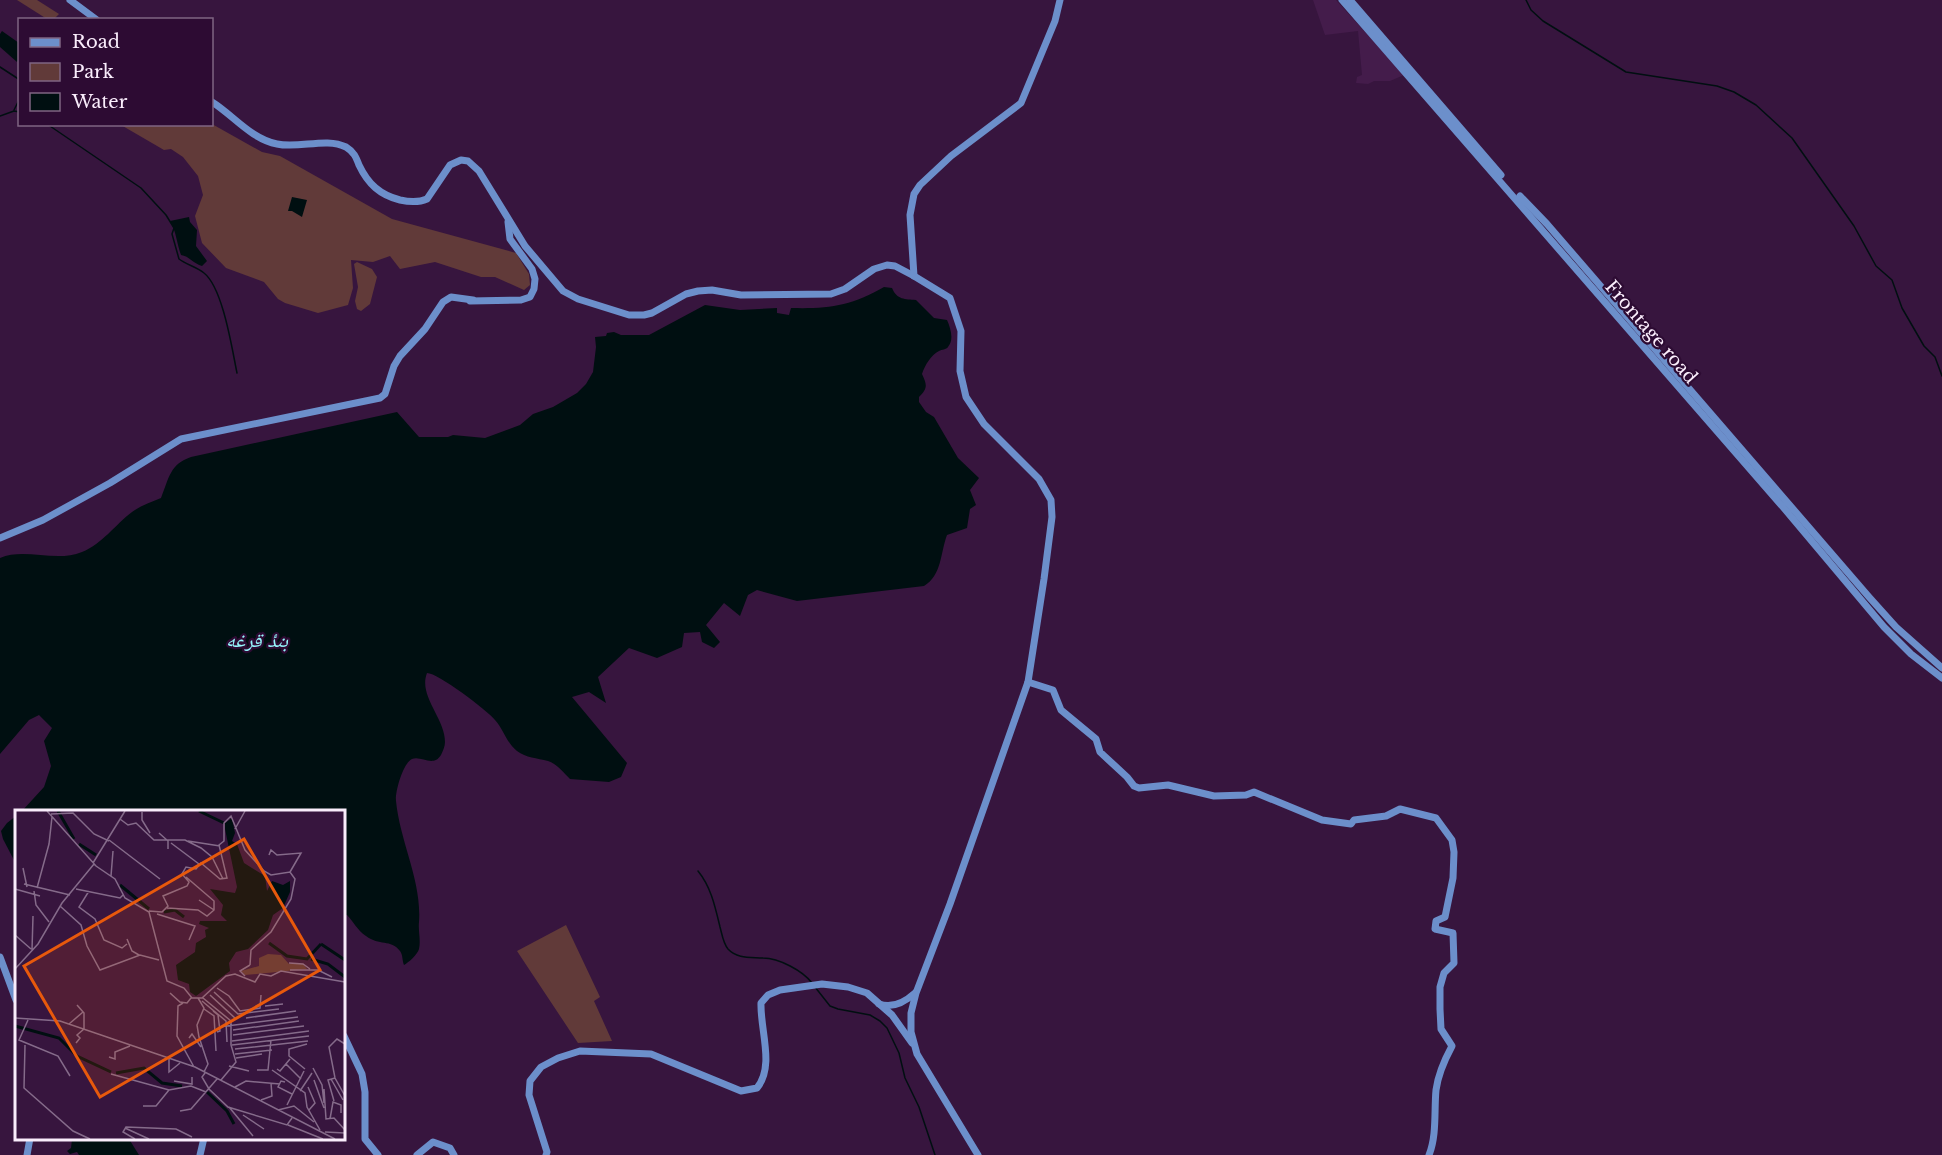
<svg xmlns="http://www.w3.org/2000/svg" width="1942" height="1155" font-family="'Libre Baskerville','Noto Naskh Arabic',serif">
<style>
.built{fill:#441c4b}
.green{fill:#613a39}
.water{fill:#000f11}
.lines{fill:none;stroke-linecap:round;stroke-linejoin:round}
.stream{stroke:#000f11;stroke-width:1.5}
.secondary{stroke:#6c8fcb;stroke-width:7}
.labels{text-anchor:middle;stroke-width:4.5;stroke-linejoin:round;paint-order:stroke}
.street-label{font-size:18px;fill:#faedfc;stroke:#2d0b33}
.water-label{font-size:20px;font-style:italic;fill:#95f5fb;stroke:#2d0b33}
.inset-river{fill:none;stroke:#000f11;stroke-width:3}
.inset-road{fill:none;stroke:#856b8a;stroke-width:1.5}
.view{fill:#e8590c;fill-opacity:0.15;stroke:#e8590c;stroke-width:3}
.inset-edge{fill:none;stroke:#faedfc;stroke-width:3}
</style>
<rect width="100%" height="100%" fill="#37153e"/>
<path class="built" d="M 1313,0 L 1336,0 L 1404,75 L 1390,81 L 1374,81 L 1368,84 L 1356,83 L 1357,77 L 1362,75 L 1358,31 L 1325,35 Z"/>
<g class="green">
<path d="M 17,0 L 37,0 L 59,14 L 54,19 L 47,19 Z"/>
<path d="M 212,124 L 262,152 L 280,156 L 392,219 L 516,253 L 529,274 L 530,285 L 524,290 L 495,277 L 481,277 L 435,262 L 400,269 L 390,256 L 373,262 L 351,260 L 353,288 L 348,305 L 318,313 L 285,303 L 278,299 L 264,282 L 226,268 L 202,243 L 195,216 L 203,195 L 198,176 L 183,157 L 171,149 L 164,150 L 121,125 Z"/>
<path d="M 357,262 L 372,269 L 377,277 L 370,304 L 361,311 L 357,309 L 355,301 L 358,287 L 354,264 Z"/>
<path d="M 566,925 L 600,997 L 594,1001 L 612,1041 L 578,1043 L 517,951 Z"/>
</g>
<g class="water">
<path d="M 2,31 L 19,43 L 19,58 L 17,62 L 0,47 L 0,34 Z"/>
<path d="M 292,197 L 307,200 L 302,217 L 292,211 L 288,211 Z"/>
<path d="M 189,217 L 190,222 L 197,230 L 196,246 L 207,261 L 202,266 C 194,264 189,256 181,255 C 177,245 176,230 170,221 Z"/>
<path d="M 884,287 L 892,288 C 897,300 905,299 916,300 L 934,318 L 947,320 C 951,329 954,340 948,347 C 946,350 942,349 939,351 C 931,355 925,365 922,374 C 927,385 928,388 919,397 L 919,402 L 926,412 L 934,417 L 958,458 L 979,478 L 970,490 L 976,505 L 970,509 L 967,528 L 947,535 C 940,554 942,575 924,586 L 797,601 L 757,590 L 748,595 L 740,616 L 724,603 L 706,625 L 720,642 L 714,648 L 702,642 L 700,632 L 684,633 L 682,647 L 657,658 L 629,648 L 598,677 L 606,703 L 589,692 L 572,697 L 627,763 L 621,777 L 609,782 L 570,779 C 563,772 557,764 548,761 C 537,758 526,758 517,751 C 506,742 504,730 495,720 C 487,710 438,673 427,673 C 418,696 445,718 445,742 C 445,746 443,751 441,755 C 433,768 421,755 412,759 C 403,763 395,792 396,801 C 400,842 422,881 419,922 C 418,931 421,940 419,949 C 418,954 408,963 404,965 C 402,960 403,955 400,951 C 391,939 379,946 366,936 C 357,930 354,922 347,915 L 344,915 L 344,812 L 22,811 L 44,787 L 51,766 L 44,741 L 52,728 L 39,715 L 29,720 L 0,754 L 0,558 C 25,547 55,563 82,552 C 102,544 115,525 132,512 C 140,506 151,502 161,498 C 169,478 170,464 191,457 L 397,412 L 419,437 L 448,437 L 453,435 L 485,438 L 520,425 L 533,414 L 553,407 L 577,393 L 586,384 L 593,372 L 596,347 L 595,337 L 606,336 L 607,333 L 614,332 L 621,335 L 649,335 L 705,305 L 740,310 L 777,308 L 777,313 L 789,315 L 791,308 C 828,309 851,306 884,287 Z"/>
<path d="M 16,816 L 16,864 L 3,839 L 1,831 L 7,823 Z"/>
<path d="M 72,1139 L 129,1139 L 139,1155 L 79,1155 L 77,1152 L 70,1154 L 67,1151 L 71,1148 Z"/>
</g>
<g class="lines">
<g class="stream">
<path d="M 1526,0 L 1531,10 L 1543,21 L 1626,72 L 1717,86 L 1734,92 L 1756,105 L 1792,138 L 1854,226 L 1876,266 L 1892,280 L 1902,308 L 1924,346 L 1935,357 L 1942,376"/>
<path d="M 0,67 L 20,80"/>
<path d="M 14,110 L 20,98"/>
<path d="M 0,116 L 14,111 L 20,112"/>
<path d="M 47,124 L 141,188 L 166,215 L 174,228 L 172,234 L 179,259 C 187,265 197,267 204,273 C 223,288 232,349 237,373"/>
<path d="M 698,871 C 711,887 715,906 720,927 C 722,934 723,943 728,949 C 737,959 751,957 763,958 C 779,958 803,971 812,983"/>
<path d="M 815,987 L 830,1006 L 838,1009 L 870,1015 L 880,1021 L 887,1028 L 899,1053 L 905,1078 L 919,1107 L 935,1155"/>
</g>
<g class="secondary">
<path d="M 70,0 L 97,20"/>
<path d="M 1342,0 L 1783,507 L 1884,627 L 1911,654 L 1942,678"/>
<path d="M 1350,0 L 1501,175"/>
<path d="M 212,102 C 233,115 251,139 277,144 C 299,149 326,137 346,147 C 354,152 356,157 359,165 C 368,184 380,195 400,200 C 409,202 418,203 427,199 L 450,165 L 461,160 L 468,161 L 479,171 L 525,246 L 563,291 L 578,299 L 629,315 L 644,315 L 652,313 L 686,294 L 698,291 L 712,290 L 741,295 L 831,294 L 845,289 L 874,269 L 887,265 L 895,266 L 914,276 L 950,298 L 961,331 L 960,371 L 966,397 L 984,424 L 1039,479 L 1051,500 L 1052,517 L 1044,579 L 1028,682 L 950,904 L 916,993 L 911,1013 L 911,1032 L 917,1054 L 978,1155"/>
<path d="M 1520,196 L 1547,224 L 1869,597 L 1896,627 L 1942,668"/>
<path d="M 914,276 L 910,215 L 914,194 L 920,185 L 951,156 L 1021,103 L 1055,21 L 1060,0"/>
<path d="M 470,301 L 521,300 L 530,297 L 534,289 L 535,279 L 532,269 L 510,239 L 508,222"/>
<path d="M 0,538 L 43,520 L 110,483 L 181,439 L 380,398 L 385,394 L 394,366 L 400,356 L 425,329 L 443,302 L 451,297 L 473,300"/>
<path d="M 1028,682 L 1053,690 L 1061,710 L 1096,739 L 1100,752 L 1127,777 L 1134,786 L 1139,788 L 1168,785 L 1214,796 L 1246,795 L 1254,792 L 1322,820 L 1351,824 L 1354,820 L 1386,816 L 1400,809 L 1436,818 L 1452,840 L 1454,852 L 1453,878 L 1445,917 L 1436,921 L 1435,929 L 1453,933 L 1454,963 L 1444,973 L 1440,987 L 1440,1009 L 1441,1029 L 1452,1046 C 1445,1059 1438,1075 1436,1090 C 1434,1111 1437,1135 1429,1155"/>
<path d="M 0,957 L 16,1000"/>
<path d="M 879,1004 C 893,1009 905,1002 915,993"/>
<path d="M 344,1036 L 362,1074 L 365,1092 L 365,1139 L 378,1155"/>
<path d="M 27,1155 L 30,1138"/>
<path d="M 200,1155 L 204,1138"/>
<path d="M 417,1155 L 433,1142 L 450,1148 L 454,1155"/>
<path d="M 546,1155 L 547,1152 L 529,1095 L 530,1081 L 541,1067 L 558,1058 L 580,1051 L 651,1054 L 741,1091 L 757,1088 C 775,1066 760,1030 761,1003 L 768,995 L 780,990 L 822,984 L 848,987 L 867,993 L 892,1015 L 912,1043"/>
</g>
</g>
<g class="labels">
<g class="street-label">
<text transform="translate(1651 332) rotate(49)" y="6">Frontage road</text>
</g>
<g class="water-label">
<text x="257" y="647">بندٔ قرغه</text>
</g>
</g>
<g transform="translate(15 810)">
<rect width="330" height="330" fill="#37153e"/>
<path d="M 253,144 L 266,145 L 274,154 L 288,154 L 292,159 L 230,165 L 226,161 L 244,156 L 244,148 Z" fill="#613a39"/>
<path d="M 217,8 L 220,23 L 217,31 L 222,34 L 229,53 L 250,66 L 252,81 L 257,71 L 268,75 L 275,71 L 275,82 L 268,98 L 258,105 L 253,120 L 233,139 L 221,142 L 214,153 L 215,161 L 181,186 L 175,182 L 174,174 L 163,170 L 161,155 L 180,142 L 181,133 L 191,127 L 190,120 L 194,118 L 184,114 L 185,111 L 212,111 L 206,105 L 208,95 L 195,79 L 220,83 L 222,77 L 210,19 L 210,13 Z" fill="#000f11"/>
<path class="inset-river" d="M 43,1 L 59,29M 184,1 L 209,13M 64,34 L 81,45M 105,75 L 134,99M 149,102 L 160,100 L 169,107M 254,133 L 272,146 L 292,149 L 306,134M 306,134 L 330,150M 296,149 L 313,154 L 330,167M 0,216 L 44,228 L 62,246 L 96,262M 101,263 L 129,258 L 147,273 L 167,276M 192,282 L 212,301 L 219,314"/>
<path class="inset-road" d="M 32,1 L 81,56 L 100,69 L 110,88 L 134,102 L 152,171 L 169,178 L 177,188 L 187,188 L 211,166 L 220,164 L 240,172 L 245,164 L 256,166 L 266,161 L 330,172M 127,2 L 127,10 L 135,23M 36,4 L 58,3 L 79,24 L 94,31M 105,9 L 113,15 L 121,13 L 139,30 L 170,30 L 186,38 L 197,47 L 208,69M 220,19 L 230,1M 144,23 L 153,31 L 153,39M 94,30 L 145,69M 173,31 L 205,36M 156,33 L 184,54M 254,45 L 256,40 L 262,45 L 286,43 L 275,62M 78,53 L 110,1M 8,58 L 12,77M 96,66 L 98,41M 9,74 L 55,85M 22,78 L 34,34 L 37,7M 0,79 L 25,86M 61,79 L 105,88 L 108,85M 19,81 L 21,95 L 34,112M 74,81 L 64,97 L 80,109 L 89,130 L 107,138 L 112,134M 184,90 L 199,100M 45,96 L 66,115 L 72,136 L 85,160 L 125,145 L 144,150M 152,98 L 183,100 L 192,106 L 199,100 L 199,91 L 171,67M 134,101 L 147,102 L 153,96 L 148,86 L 172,76 L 174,72 L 167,64 L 171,57 L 181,59 L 186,53 L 205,69 L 212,68 L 204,35 L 209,31 L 209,13 L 216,6 L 230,40 L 249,61 L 256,65 L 275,62 L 280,69 L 276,89 L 256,122 L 236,140 L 235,155M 142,104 L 180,116 L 174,130M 0,125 L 16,139M 112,129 L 117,141 L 124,145M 17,140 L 18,106M 274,153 L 288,154 L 295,159M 0,159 L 23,134 L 47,93 L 79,54M 275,160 L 303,160 L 317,167M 230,166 L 225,161 L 235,155M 202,178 L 214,186 L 225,201 L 245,198 L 246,185M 199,182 L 223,204 L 264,199M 155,183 L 165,192 L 172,193 L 176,188M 195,185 L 221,209M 183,188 L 189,198 L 182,215 L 184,227 L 193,254 L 189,262M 188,188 L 216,211 L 216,235 L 221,252 L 206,270M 187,191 L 211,211 L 212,232M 168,193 L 163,196 L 162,226 L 179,257M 62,195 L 69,203 L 69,219M 250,196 L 268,194M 189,199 L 199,206 L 201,241M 198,201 L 203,205 L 205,221 L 202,222M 0,208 L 45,211 L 180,257 L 320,329M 231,208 L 281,201M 13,210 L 4,230 L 43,246 L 55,266M 54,214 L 68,202M 204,217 L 283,207M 218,220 L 284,211M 218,225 L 289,216M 174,228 L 177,224 L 186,237M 217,231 L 294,221M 61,233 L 65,228 L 62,225 L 69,219M 330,234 L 322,229 L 314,237 L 320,268 L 330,286M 10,235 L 9,278 L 58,321 L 75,329M 217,235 L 294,226M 257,235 L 293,231M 220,239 L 257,235M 220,244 L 257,240M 94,247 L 100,249 L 100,242 L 115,236M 221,248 L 247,244M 154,249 L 154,262 L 165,253M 271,254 L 286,269M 214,256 L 234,261M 298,258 L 307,275 L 309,293M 262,259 L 265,261 L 275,249M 290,259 L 274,246 L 274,239 L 292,234M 242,260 L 253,260 L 256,230M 257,260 L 290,283 L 292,297 L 305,320M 190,263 L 187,267 L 194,279 L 213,297 L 272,315 L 277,308M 96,264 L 154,280 L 176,276 L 191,282M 316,269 L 328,290M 299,270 L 309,298M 159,271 L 177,274 L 177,267M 270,272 L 266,271 L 263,277 L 277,284M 220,277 L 231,271 L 265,274M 293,277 L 300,293 L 294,300M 309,279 L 311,309 L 319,308 L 330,320M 285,281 L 297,263M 246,290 L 257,286 L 256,273M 319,291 L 313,270 L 320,268M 272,295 L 289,261M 128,296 L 141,296 L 154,280M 214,297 L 238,326M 263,300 L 279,296 L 299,312M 165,301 L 176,299 L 202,269M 228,305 L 249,319M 315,309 L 318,292 L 326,295 L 326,303M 273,315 L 308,329M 110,318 L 134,329M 310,322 L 330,323M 120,329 L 108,322 L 111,317 L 161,319 L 177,327"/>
<path class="view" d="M 229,29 L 305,160 L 85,287 L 9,156 Z"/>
<rect width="330" height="330" class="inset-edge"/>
</g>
<rect x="18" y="18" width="195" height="108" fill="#2d0b33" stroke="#7f6583" stroke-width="1.5"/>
<rect x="30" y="38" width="30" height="9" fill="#6c8fcb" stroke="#7f6583" stroke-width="1.5"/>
<text x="72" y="48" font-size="18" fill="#faedfc">Road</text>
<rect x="30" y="63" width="30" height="18" fill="#613a39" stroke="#7f6583" stroke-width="1.5"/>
<text x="72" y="78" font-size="18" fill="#faedfc">Park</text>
<rect x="30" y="93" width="30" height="18" fill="#000f11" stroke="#7f6583" stroke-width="1.5"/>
<text x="72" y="108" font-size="18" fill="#faedfc">Water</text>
</svg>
